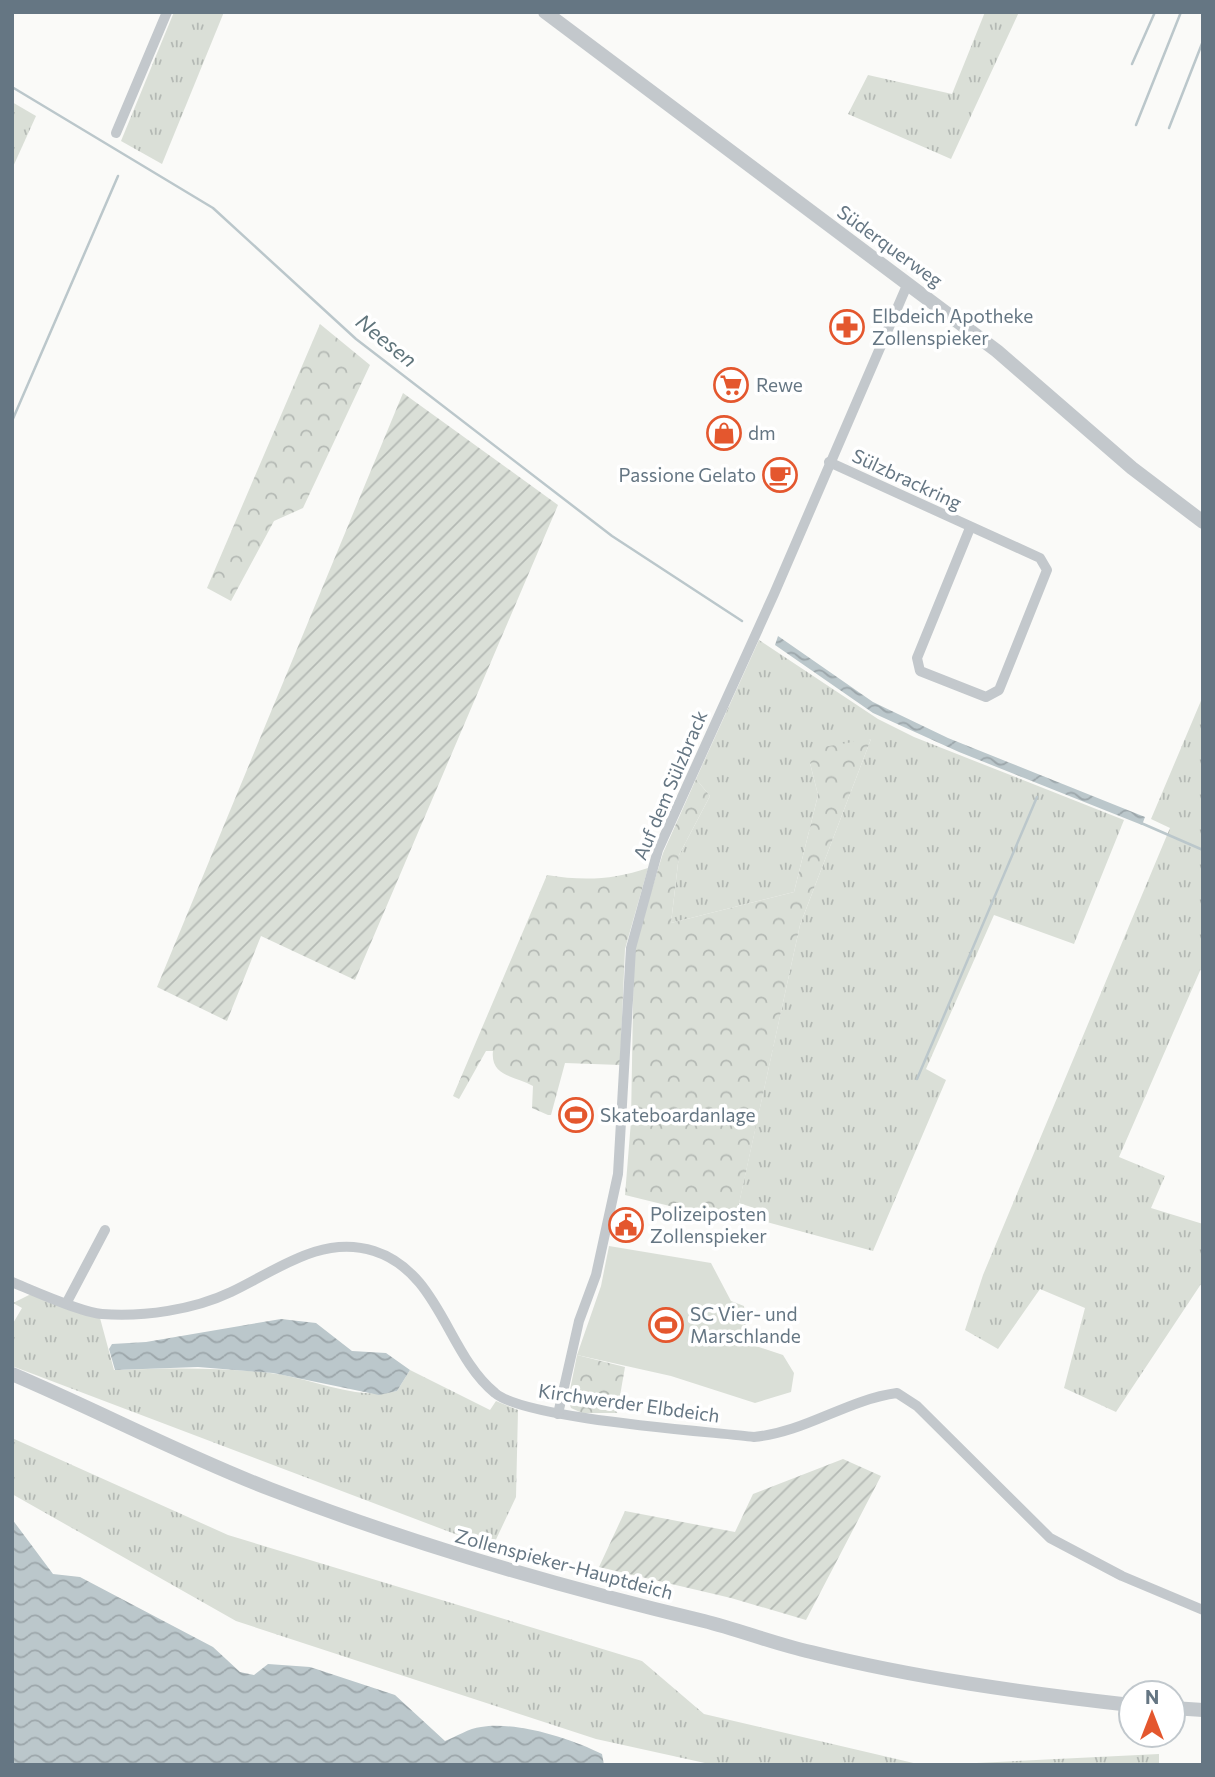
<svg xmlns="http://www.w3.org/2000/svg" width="1215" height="1777" font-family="Commissioner,sans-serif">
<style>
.grass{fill:url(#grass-tufts)}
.forest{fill:url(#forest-crowns)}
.garden{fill:url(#garden-furrows)}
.pitch{fill:#dadfd7}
.water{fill:url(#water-waves)}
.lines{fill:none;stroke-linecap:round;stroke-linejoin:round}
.stream{stroke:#bbc7cb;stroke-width:2.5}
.minor{stroke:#c3c8cc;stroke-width:10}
.tertiary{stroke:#c3c8cc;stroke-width:14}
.labels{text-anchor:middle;stroke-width:7;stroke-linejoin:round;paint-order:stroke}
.street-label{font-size:19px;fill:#657683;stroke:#fff}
.poi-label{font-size:19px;fill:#657683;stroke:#fff;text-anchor:start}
.water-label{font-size:21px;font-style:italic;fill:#60757c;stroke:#fff}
</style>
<defs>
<pattern id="grass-tufts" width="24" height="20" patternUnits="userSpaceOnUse" patternTransform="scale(1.75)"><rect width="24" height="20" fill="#dadfd7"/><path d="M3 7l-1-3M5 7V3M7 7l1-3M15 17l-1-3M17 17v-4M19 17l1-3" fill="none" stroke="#b4b9b4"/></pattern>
<pattern id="forest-crowns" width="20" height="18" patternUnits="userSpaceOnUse" patternTransform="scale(1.75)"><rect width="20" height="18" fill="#dadfd7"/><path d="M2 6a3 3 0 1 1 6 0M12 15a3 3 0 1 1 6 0" fill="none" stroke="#b4b9b4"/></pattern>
<pattern id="garden-furrows" width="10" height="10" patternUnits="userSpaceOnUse" patternTransform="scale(1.75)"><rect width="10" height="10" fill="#dadfd7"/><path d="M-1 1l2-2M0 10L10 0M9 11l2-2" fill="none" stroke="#b4b9b4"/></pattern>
<pattern id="water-waves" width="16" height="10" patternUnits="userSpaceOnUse" patternTransform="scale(1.75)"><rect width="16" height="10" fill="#bbc7cb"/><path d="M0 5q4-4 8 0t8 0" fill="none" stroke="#9ca6aa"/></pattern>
</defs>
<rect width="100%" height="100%" fill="#fafaf8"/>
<g class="grass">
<path d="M 174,12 L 224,12 L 162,164 L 121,141 Z"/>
<path d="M 985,12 L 1019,12 L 951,159 L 848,114 L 868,75 L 952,94 Z"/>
<path d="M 12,102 L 36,116 L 12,169 Z"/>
<path d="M 759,640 L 878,719 L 914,737 L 1124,820 L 1074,944 L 994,915 L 926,1069 L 946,1080 L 873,1251 L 763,1221 L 766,1212 L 739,1203 L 800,925 L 871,739 L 810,763 L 818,795 L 794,892 L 671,923 L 679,855 L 710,796 L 696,779 Z"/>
<path d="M 1203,696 L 1203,964 L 1119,1157 L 1165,1176 L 1151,1208 L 1203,1224 L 1203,1281 L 1116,1412 L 1064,1388 L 1085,1308 L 1040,1289 L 998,1349 L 965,1330 L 983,1275 L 1170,828 L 1151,819 Z"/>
<path d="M 31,1294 L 100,1318 L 114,1370 C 167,1368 218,1367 270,1373 C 312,1378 356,1401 397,1391 L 410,1370 L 490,1410 L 496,1401 L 518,1410 L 516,1497 L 492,1548 L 12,1366 L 12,1325 L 22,1308 L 13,1303 Z"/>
<path d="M 12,1438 L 228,1535 L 642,1661 L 704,1714 L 922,1765 L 714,1765 L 596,1739 L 236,1621 L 12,1494 Z"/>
<path d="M 1159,1754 L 1159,1765 L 935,1765 Z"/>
</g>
<g class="forest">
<path d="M 320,324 L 370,365 L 303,508 L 274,521 L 231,601 L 207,588 Z"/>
<path d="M 871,739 L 800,925 L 735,1222 L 625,1195 L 631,1121 L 634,947 L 663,853 L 696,779 L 710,796 L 679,855 L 671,923 L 794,892 L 818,795 L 810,763 L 823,747 Z"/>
<path d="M 648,868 L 625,949 L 620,1065 L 565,1063 L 551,1115 L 548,1115 L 532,1108 L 533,1086 C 516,1076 490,1077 493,1051 L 486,1051 L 459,1099 L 453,1096 L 547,875 C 583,881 613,880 648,868 Z"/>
<path d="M 577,1355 L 625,1367 L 617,1413 L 582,1413 L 571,1408 L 568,1400 Z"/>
</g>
<g class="garden">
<path d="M 403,393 L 558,505 L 355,980 L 261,936 L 227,1021 L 157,987 Z"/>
<path d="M 843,1459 L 881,1476 L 806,1620 L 731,1598 L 599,1567 L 625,1511 L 735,1532 L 753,1494 Z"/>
</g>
<path class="pitch" d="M 609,1246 L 711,1263 L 731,1301 L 744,1306 L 747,1343 L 783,1355 L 794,1373 L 791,1392 L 755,1403 L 671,1376 L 577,1355 L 601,1286 Z"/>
<g class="water">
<path d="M 778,636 L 873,702 L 948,738 L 1145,817 L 1142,825 L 959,752 L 873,713 L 775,645 Z"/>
<path d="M 281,1319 L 316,1323 L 352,1351 L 386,1353 L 410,1370 L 397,1391 L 379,1395 L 273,1373 L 198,1367 L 115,1370 L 109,1349 L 112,1344 L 146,1342 Z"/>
<path d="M 12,1519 L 53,1574 L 80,1577 L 213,1647 L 240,1672 L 254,1675 L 268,1664 L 310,1667 L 395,1695 L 445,1741 C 456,1737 469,1728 481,1727 C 516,1721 570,1738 602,1754 L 604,1765 L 12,1765 Z"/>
</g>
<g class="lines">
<g class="stream">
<path d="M 1132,64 L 1155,12"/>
<path d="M 12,87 L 213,208 L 356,339 L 612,536 L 742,621"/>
<path d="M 1136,125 L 1181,12"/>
<path d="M 1169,128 L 1203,41"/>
<path d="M 12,421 L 118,176"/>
<path d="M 1141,823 L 1203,850"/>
<path d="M 917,1079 L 1037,797"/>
</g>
<g class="minor">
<path d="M 116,133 L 167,12"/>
<path d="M 829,462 L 1040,558 L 1047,570 L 999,690 L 986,697 L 920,671 L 917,658 L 970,528"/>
<path d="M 12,1282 C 34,1291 80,1312 102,1314 C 144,1317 193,1310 231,1292 C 276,1271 321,1234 374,1251 C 440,1272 447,1354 495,1393 C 525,1419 705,1431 754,1437 C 806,1432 846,1400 897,1393 L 917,1406 L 1050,1538 L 1122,1576 L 1203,1610"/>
<path d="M 67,1302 L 105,1230"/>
<path d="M 558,1414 L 579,1321 L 596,1275 L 618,1174 L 631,948 L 658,850 L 774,594 L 908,283"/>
</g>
<g class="tertiary">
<path d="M 545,12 L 997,351 L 1132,468 L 1203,522"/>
<path d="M 12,1374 C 99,1411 182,1455 270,1489 C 412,1544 556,1586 704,1621 C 740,1630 775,1644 811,1652 C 915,1678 1025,1693 1131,1705"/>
<path d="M 1173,1708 L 1203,1710"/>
</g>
</g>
<defs>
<g id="pharmacy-ring" transform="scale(1.75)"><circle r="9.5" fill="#fff" stroke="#e4572e" stroke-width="1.5"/><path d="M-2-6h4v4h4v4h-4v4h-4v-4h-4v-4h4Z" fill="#e4572e"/></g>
<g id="supermarket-ring" transform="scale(1.75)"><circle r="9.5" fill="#fff" stroke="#e4572e" stroke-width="1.5"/><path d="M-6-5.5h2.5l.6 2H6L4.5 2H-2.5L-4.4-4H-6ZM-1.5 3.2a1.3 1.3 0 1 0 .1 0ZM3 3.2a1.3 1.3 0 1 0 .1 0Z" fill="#e4572e"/></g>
<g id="shop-ring" transform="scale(1.75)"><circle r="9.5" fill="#fff" stroke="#e4572e" stroke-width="1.5"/><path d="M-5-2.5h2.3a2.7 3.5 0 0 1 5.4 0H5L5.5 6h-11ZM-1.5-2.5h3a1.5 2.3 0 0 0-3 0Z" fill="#e4572e"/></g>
<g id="cafe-ring" transform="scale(1.75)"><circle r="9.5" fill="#fff" stroke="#e4572e" stroke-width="1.5"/><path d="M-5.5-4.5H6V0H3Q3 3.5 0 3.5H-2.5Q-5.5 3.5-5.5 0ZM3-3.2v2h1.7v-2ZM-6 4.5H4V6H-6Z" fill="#e4572e"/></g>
<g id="stadium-ring" transform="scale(1.75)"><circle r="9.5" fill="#fff" stroke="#e4572e" stroke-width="1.5"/><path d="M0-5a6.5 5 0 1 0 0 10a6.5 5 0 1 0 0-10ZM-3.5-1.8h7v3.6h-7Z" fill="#e4572e"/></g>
<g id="civic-ring" transform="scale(1.75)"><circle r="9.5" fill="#fff" stroke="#e4572e" stroke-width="1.5"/><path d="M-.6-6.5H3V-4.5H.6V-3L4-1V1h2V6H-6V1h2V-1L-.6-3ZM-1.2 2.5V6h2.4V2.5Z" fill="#e4572e"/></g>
</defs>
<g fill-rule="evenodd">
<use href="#pharmacy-ring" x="847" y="327"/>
<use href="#supermarket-ring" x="731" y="385"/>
<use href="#shop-ring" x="724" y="433"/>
<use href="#cafe-ring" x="780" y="475"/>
<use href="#stadium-ring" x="576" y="1115"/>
<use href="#civic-ring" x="626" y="1225"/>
<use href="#stadium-ring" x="666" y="1325"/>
</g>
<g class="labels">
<g class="street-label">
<text transform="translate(890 246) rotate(36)" y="7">Süderquerweg</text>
<text transform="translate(907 479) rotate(25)" y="7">Sülzbrackring</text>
<text transform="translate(670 785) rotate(-67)" y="7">Auf dem Sülzbrack</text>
<text transform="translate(629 1403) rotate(8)" y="7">Kirchwerder Elbdeich</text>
<text transform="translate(564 1564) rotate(15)" y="7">Zollenspieker-Hauptdeich</text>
</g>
<g class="poi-label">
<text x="872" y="323">Elbdeich Apotheke<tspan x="872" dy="22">Zollenspieker</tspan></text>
<text x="756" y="392">Rewe</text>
<text x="748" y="440">dm</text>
<text x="756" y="482" text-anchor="end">Passione Gelato</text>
<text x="600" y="1122">Skateboardanlage</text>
<text x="650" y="1221">Polizeiposten<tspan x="650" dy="22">Zollenspieker</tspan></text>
<text x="690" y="1321">SC Vier- und<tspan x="690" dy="22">Marschlande</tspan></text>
</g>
<g class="water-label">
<text transform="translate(386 341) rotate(39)" y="7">Neesen</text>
</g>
</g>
<rect width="1215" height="1777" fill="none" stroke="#657683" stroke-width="28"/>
<g transform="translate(1152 1714)"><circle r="33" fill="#ffffff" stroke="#c1c8cd" stroke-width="2"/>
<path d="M0-5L12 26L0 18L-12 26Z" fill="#e4572e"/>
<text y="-10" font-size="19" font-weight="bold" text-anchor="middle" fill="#657683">N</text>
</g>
</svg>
